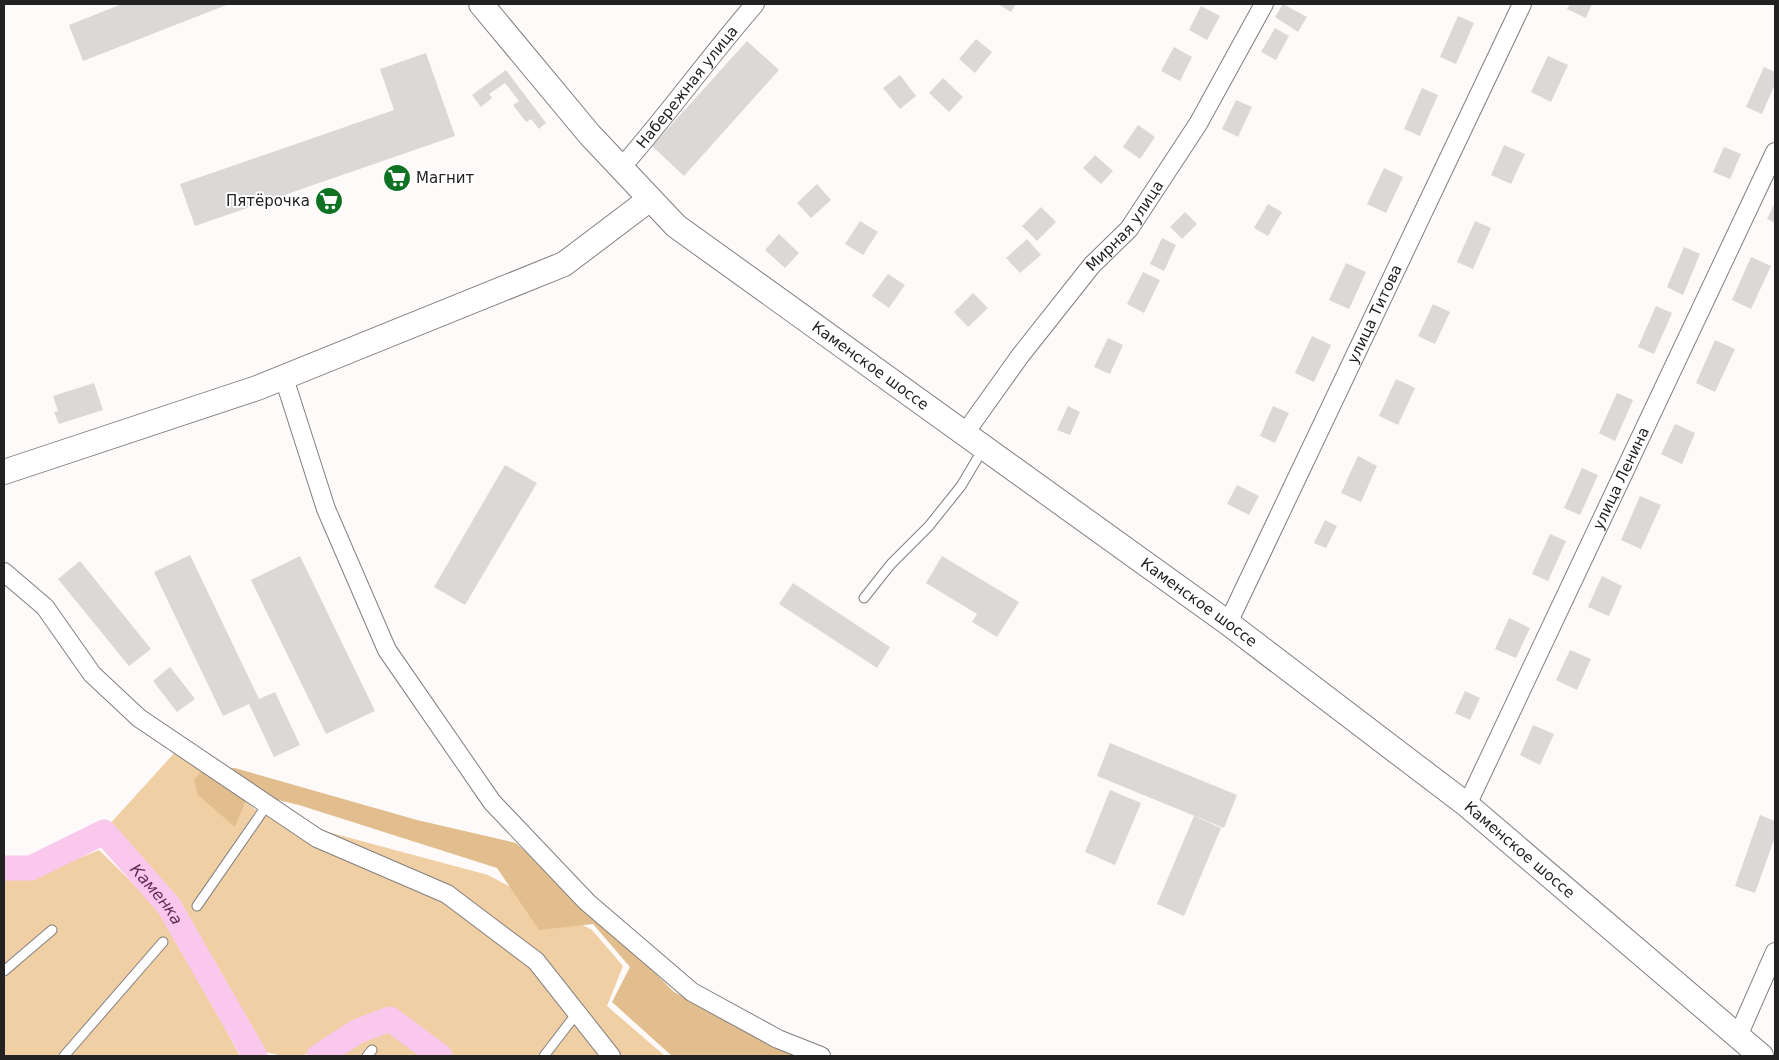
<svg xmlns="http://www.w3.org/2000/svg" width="1779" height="1060" font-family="'DejaVu Sans',sans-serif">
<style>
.green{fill:#f1cfa5}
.forest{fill:#e2bd8d}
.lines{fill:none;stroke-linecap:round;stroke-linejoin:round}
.river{stroke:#fbc8ed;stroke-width:25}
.building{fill:#dcd8d7}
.lane-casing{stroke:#827f7e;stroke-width:11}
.street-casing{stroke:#827f7e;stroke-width:20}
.secondary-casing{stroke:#827f7e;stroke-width:26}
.lane{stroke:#fff;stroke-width:9}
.street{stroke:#fff;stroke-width:18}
.secondary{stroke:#fff;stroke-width:24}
.labels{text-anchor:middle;stroke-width:4;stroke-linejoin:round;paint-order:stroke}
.street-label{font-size:15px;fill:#232222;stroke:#fff}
.poi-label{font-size:15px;fill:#232222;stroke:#fff;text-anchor:start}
.water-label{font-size:16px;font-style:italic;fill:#652a59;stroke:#fff}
</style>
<rect width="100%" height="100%" fill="#fefaf9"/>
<g class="green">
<path d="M 178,749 L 261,814 L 488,875 L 592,930 L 623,966 L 607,1006 L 665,1056 L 450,1056 L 394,1014 L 357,1021 L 303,1056 L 283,1056 L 261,1051 L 173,897 L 107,827 Z"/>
<path d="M 99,850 L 162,912 L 240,1056 L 4,1056 L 4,878 L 36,876 Z"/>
<path d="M 389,1028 L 426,1056 L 336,1056 L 363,1038 Z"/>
</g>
<path class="forest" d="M 235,768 L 417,820 L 516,843 L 591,909 L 674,992 L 803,1056 L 672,1056 L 612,1002 L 630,967 L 593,924 L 539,930 L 497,868 L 299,805 L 249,793 L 235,827 L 198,795 L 194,780 L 203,769 Z"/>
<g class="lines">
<g class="river">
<path id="s1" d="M 4,868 L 31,868 L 104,832 L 169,906 L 255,1056"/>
<path d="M 319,1056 L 358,1031 L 390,1019 L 440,1056"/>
</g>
</g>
<g class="building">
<path d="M 122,4 L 229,4 L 83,61 L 69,25 Z"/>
<path d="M 998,4 L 1016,4 L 1011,12 Z"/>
<path d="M 1283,4 L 1307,17 L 1298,32 L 1275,17 Z"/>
<path d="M 1570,4 L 1592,4 L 1586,18 L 1567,9 Z"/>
<path d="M 1201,6 L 1220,16 L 1207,40 L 1189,30 Z"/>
<path d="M 1458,16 L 1474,23 L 1456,64 L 1440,57 Z"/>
<path d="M 1275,28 L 1289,36 L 1276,60 L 1261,52 Z"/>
<path d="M 976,39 L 992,52 L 975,73 L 959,59 Z"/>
<path d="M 747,41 L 779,70 L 684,176 L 652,146 Z"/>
<path d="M 1174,47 L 1192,57 L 1180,81 L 1161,71 Z"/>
<path d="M 426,53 L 455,136 L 195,226 L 180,184 L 394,110 L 380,69 Z"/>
<path d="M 1548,56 L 1568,65 L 1551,102 L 1531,92 Z"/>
<path d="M 1764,67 L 1775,72 L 1775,84 L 1762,114 L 1746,107 Z"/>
<path d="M 506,70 L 546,123 L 539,129 L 531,119 L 526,122 L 513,105 L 519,101 L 505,83 L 489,94 L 492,98 L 481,107 L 472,95 Z"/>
<path d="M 900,75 L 916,96 L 900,109 L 883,88 Z"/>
<path d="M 943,78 L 963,97 L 949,112 L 929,93 Z"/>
<path d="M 1422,88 L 1438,95 L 1420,136 L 1404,129 Z"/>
<path d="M 1236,100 L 1252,107 L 1238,137 L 1222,129 Z"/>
<path d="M 1138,125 L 1155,137 L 1140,159 L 1123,147 Z"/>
<path d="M 1504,145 L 1525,154 L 1511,184 L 1491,175 Z"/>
<path d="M 1724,147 L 1741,154 L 1730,179 L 1713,172 Z"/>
<path d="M 1095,155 L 1113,171 L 1101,184 L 1083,168 Z"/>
<path d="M 1384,168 L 1403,177 L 1386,213 L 1367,204 Z"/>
<path d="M 817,184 L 831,200 L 811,218 L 797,203 Z"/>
<path d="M 1775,202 L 1775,223 L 1767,219 Z"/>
<path d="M 1268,204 L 1282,212 L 1268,236 L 1254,228 Z"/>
<path d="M 1041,207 L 1056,222 L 1037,241 L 1022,226 Z"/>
<path d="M 1185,212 L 1197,224 L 1182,239 L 1170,227 Z"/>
<path d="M 860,221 L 878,232 L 863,255 L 845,244 Z"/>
<path d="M 1475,221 L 1491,228 L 1473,269 L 1457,262 Z"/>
<path d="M 779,234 L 799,253 L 785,268 L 765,250 Z"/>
<path d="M 1162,238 L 1176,245 L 1164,271 L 1150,264 Z"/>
<path d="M 1027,239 L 1041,255 L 1020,273 L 1006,258 Z"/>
<path d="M 1684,247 L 1700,254 L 1683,295 L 1667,287 Z"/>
<path d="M 1751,257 L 1771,266 L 1751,309 L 1732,300 Z"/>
<path d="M 1346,263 L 1366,272 L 1349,309 L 1329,300 Z"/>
<path d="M 1143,272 L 1160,280 L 1144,313 L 1127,304 Z"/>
<path d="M 888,274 L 905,285 L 889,308 L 872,296 Z"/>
<path d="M 973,293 L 988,308 L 968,327 L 954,312 Z"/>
<path d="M 1433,304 L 1450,312 L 1435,344 L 1418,336 Z"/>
<path d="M 1656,306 L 1672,313 L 1654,354 L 1638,347 Z"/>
<path d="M 1312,336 L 1331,345 L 1314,382 L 1295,373 Z"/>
<path d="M 1108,338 L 1123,345 L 1110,374 L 1094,367 Z"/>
<path d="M 1715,340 L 1735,349 L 1715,392 L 1696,383 Z"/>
<path d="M 1396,379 L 1415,388 L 1398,425 L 1379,416 Z"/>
<path d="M 94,383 L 103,410 L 59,424 L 54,412 L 58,411 L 53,396 Z"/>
<path d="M 1617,393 L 1633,400 L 1615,441 L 1599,433 Z"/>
<path d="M 1068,406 L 1080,412 L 1070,435 L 1057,430 Z"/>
<path d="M 1273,406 L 1289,413 L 1275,443 L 1260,436 Z"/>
<path d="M 1675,424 L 1695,433 L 1682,464 L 1661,454 Z"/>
<path d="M 1358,456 L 1377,466 L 1361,502 L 1341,493 Z"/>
<path d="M 505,465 L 537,483 L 465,605 L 434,587 Z"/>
<path d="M 1582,468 L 1598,475 L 1580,515 L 1564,508 Z"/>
<path d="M 1237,485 L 1259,496 L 1249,515 L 1227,504 Z"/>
<path d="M 1640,496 L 1661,505 L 1641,549 L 1621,540 Z"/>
<path d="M 1325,520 L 1337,526 L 1326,548 L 1314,543 Z"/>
<path d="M 1550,534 L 1566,541 L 1548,581 L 1532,574 Z"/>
<path d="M 190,555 L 259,699 L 275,692 L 300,745 L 274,757 L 249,704 L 223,716 L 154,572 Z"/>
<path d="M 300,556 L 375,711 L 326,734 L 251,580 Z"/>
<path d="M 942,556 L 1019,602 L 997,637 L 972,622 L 977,614 L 926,583 Z"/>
<path d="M 80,561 L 151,649 L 129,666 L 58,579 Z"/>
<path d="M 1602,576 L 1622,586 L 1609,616 L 1588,607 Z"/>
<path d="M 793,583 L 890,647 L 877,668 L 779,604 Z"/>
<path d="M 1509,618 L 1530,628 L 1516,658 L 1495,649 Z"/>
<path d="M 1570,650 L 1591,659 L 1577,690 L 1556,680 Z"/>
<path d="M 170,667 L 195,699 L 177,712 L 153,681 Z"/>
<path d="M 1465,691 L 1480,698 L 1470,720 L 1455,713 Z"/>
<path d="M 1533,725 L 1554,734 L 1540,765 L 1520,755 Z"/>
<path d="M 1110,743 L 1237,795 L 1224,828 L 1097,776 Z"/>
<path d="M 1110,790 L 1141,803 L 1115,865 L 1085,852 Z"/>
<path d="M 1760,815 L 1775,821 L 1775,837 L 1755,893 L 1735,886 Z"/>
<path d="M 1194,816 L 1221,828 L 1184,916 L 1157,904 Z"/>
</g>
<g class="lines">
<g class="lane-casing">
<g id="lane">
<path d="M 864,598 L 891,564 L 929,526 L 961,486 L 983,449"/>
<path d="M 197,906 L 267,805"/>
<path d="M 4,971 L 52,930"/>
<path d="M 64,1056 L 163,942"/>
<path d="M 367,1056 L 372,1050"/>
<path d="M 544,1056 L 577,1013"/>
</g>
</g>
<g class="street-casing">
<g id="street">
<path id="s2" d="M 620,169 C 667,116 708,58 755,4"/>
<path d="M 284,378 L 326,509 L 387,650 L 492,802 L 587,902 L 692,992 L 778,1039 L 821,1056"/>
<path id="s3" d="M 965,433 L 1020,356 L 1092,265 L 1129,229 L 1198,124 L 1264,4"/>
<path d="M 4,572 L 45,607 L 92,674 L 139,718 L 317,838 L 447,894 L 536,961 L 611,1056"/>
<path id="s4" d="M 1228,623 L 1522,4"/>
<path id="s5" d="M 1467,805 L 1775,152"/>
<path d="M 1738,1036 L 1775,952"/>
</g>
</g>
<g class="secondary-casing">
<g id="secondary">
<path id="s6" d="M 481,4 L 590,135 L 676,226 L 1228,623 L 1413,764 L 1467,805 L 1761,1056"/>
<path d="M 4,472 L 257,388 L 564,264 L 650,199"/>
</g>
</g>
<use href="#lane" class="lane"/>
<use href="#street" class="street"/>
<use href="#secondary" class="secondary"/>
</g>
<defs>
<g id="supermarket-disc" transform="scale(1.4375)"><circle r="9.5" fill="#0e7222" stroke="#fff"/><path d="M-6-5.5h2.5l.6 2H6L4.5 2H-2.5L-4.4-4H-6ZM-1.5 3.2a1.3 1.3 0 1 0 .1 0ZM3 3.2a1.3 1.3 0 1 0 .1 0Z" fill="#fff"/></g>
</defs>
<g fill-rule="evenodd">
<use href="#supermarket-disc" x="397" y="178"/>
<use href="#supermarket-disc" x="329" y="201"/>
</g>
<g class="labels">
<g class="street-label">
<text dy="5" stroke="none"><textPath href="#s2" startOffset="106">Набережная улица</textPath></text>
<text dy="5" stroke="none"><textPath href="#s3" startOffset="262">Мирная улица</textPath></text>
<text dy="5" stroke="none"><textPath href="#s4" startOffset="342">улица Титова</textPath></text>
<text dy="5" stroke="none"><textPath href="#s6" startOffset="535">Каменское шоссе</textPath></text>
<text dy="5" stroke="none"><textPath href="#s5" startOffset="361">улица Ленина</textPath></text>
<text dy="5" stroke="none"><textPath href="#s6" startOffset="940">Каменское шоссе</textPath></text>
<text dy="5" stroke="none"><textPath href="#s6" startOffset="1345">Каменское шоссе</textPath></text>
</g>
<g class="poi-label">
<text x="416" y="183">Магнит</text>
<text x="310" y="206" text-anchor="end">Пятёрочка</text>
</g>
<g class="water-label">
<text dy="6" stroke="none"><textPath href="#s1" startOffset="190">Каменка</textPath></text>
</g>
</g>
<rect width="1779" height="1060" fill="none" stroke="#232222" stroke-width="10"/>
</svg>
